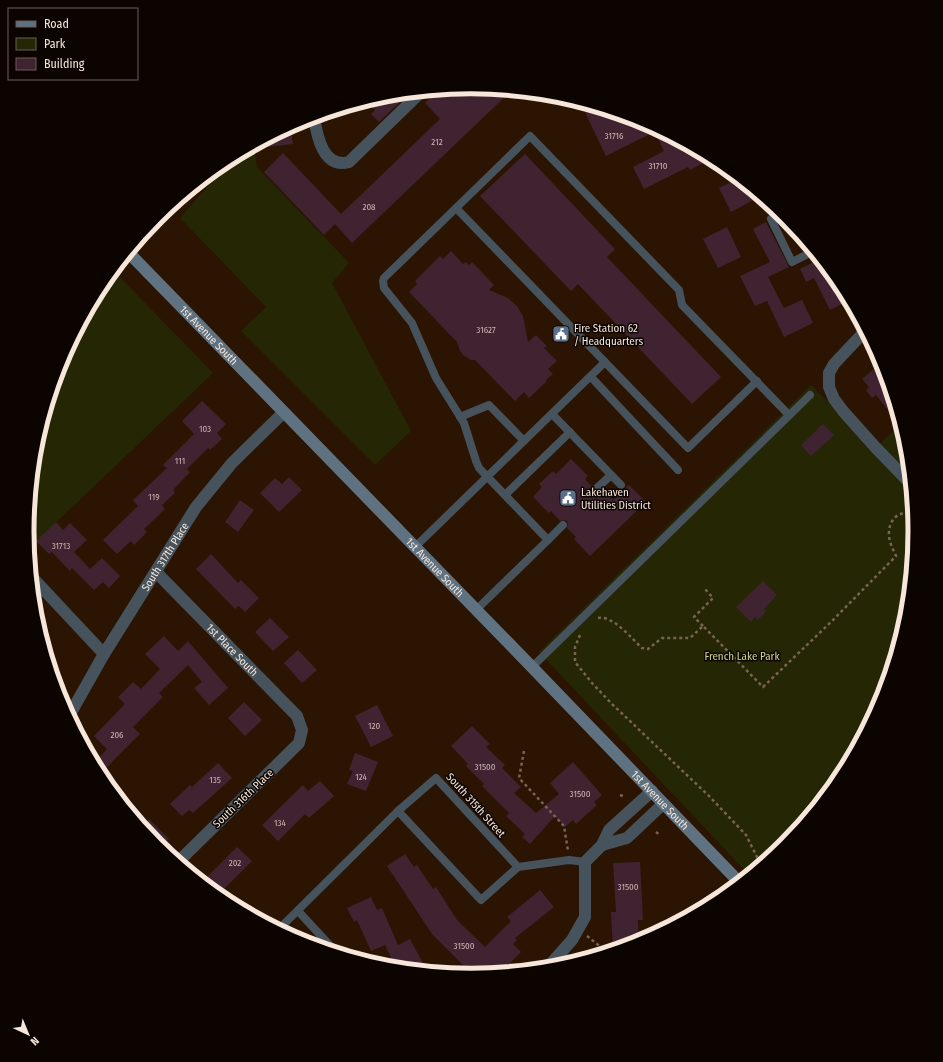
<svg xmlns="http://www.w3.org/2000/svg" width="943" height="1062" font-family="'Fira Sans Condensed',sans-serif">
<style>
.green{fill:#252704}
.building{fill:#3f2331}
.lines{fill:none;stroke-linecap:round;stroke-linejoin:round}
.path{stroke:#786454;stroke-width:2.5;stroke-dasharray:3 3;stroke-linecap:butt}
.lane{stroke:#46535c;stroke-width:8}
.street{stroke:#46535c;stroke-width:12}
.secondary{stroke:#5f7281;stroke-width:12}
.labels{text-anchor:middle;stroke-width:3;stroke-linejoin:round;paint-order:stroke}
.number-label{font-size:9px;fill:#c9b6b0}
.poi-label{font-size:11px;fill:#f7e7db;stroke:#0c0401;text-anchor:start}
.street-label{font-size:11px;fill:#f7e7db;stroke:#0c0401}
.park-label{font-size:11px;fill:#d0d78f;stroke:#0c0401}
.rim{fill:none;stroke:#f7e7db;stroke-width:5}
</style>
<rect width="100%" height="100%" fill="#2b1402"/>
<g class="green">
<path d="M 254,145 L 257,167 L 349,263 L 332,283 L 411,431 L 375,465 L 241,331 L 266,307 L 180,218 L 223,169 L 220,165 L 225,161 Z"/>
<path d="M 113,270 L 213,373 L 29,548 L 27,531 L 36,444 L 61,361 L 102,284 Z"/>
<path d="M 811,385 L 876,448 L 901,423 L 908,445 L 916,531 L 907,618 L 882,701 L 841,778 L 786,845 L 749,875 L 539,652 Z"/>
</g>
<g class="building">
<path d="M 475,87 L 512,90 L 352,243 L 335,224 L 324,235 L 264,172 L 283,153 L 341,214 L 440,119 L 425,103 L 438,90 L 458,88 L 466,95 Z"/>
<path d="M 400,94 L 404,98 L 379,122 L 371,114 L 375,110 L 366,101 L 385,95 Z"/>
<path d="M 580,102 L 642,120 L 647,123 L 652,133 L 606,156 Z"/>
<path d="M 290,126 L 293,144 L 249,149 L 249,148 Z"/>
<path d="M 652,126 L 699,151 L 713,158 L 690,170 L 688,167 L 644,189 L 633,167 L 664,151 Z"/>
<path d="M 525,154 L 615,249 L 607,257 L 721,377 L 692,404 L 578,284 L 571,291 L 480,196 Z"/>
<path d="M 739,178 L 761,196 L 731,212 L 719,188 Z"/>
<path d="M 766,222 L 789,267 L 768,277 L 784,308 L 802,300 L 813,323 L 784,337 L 767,301 L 755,306 L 740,276 L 770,262 L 753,229 Z"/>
<path d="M 727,227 L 741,257 L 718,268 L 703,239 Z"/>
<path d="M 451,251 L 463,264 L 466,262 L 469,265 L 472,262 L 494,285 L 489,290 L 508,298 L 517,306 L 523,316 L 528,342 L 536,335 L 547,346 L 544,348 L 557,361 L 548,369 L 553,374 L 546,380 L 547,381 L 529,398 L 524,392 L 515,401 L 475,360 L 471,360 L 463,355 L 460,351 L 457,342 L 409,292 L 417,284 L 415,281 L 440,256 L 443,259 Z"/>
<path d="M 820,259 L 841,284 L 850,300 L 830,310 L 814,278 L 806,282 L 800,269 Z"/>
<path d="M 879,365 L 886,374 L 895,404 L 888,410 L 876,395 L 872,398 L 866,390 L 869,387 L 862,379 Z"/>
<path d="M 202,401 L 226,424 L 217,433 L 222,439 L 210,450 L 208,448 L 187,469 L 190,472 L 173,490 L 175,493 L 162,505 L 165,509 L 144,529 L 147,532 L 134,545 L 131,541 L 117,554 L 103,540 L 138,506 L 133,500 L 167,468 L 163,465 L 194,434 L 182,421 Z"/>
<path d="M 823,424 L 834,435 L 811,456 L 801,445 Z"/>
<path d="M 571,459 L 588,476 L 585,479 L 591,486 L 590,491 L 593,495 L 599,494 L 603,498 L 607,494 L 613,500 L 629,485 L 646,502 L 590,556 L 574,539 L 576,537 L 567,528 L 568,524 L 567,521 L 564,520 L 560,521 L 551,511 L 549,513 L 533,497 L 542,487 L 539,484 L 553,471 L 556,474 Z"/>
<path d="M 289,477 L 302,490 L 279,512 L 260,493 L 275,478 L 282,484 Z"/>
<path d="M 240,500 L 254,510 L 238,532 L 225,522 Z"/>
<path d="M 56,522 L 63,530 L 70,523 L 87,540 L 74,552 L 90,569 L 102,558 L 120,576 L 109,588 L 103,582 L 94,590 L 72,568 L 70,571 L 52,552 L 49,554 L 36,541 Z"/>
<path d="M 211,554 L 238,583 L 241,580 L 259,598 L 245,612 L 239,606 L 235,609 L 196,569 Z"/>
<path d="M 763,581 L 777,595 L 764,609 L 766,611 L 758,620 L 755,617 L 751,622 L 736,607 Z"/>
<path d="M 270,618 L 289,637 L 273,651 L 255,632 Z"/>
<path d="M 164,636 L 178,651 L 188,641 L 228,688 L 209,705 L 194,688 L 202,682 L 188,665 L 159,693 L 163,697 L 133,727 L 140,734 L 100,774 L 94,763 L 107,749 L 94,736 L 125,704 L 118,697 L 133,682 L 141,689 L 160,669 L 145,654 Z"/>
<path d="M 298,650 L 317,670 L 302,683 L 284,663 Z"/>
<path d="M 244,702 L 262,720 L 245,736 L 228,718 Z"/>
<path d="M 377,705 L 393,736 L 371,747 L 355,716 Z"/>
<path d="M 472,726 L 490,744 L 486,747 L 505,765 L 502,768 L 521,787 L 514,793 L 536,813 L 559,794 L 550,783 L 573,762 L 602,795 L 594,802 L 597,805 L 576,824 L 573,820 L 565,827 L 555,816 L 530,844 L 522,837 L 525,834 L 506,816 L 509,813 L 482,786 L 484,784 L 466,766 L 468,764 L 451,746 Z"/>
<path d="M 355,753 L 378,762 L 366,791 L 347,784 L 353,771 L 349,770 Z"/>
<path d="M 218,763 L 232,778 L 193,813 L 189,810 L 182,816 L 170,804 L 190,785 L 192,787 Z"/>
<path d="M 320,781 L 334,796 L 309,818 L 305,814 L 278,841 L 262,825 L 303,785 L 308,791 Z"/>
<path d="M 149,819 L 169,839 L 160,848 L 142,827 Z"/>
<path d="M 237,847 L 252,861 L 218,895 L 202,882 Z"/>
<path d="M 405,854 L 414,867 L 417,865 L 433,889 L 436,887 L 457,920 L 485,947 L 511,921 L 507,917 L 540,890 L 554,907 L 515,938 L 517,940 L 513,944 L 521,952 L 500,973 L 473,975 L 432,934 L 387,866 Z"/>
<path d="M 640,862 L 643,920 L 638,920 L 639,943 L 613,950 L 611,912 L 616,912 L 613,863 Z"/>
<path d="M 371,897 L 377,910 L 382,908 L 398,945 L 410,939 L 427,971 L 396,968 L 385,945 L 371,951 L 357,920 L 354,922 L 347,908 Z"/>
</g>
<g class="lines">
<g class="path">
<path d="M 598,618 C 613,615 632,639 642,648 L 648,649 L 662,638 L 690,638 L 703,626 L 763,687 L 833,620 L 896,556 C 893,549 889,542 889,535 C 888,519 901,507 915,517"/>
<path d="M 703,626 L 694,617 L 713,598 L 705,589"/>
<path d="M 580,635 L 575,647 L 575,662 L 592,683 L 613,705 L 709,796 L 746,835 L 761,865"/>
<path d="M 524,751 L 519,778 L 564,826 L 568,851"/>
<path d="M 620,795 L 623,796"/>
<path d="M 656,832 L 660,835"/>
<path d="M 587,936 L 607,952"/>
</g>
<g class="lane">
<path d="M 456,208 L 384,278 L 383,281 L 384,288 L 412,323 L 436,378 L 464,423 L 476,461 L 479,468 L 548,540 L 476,610"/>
<path d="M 782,214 L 771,219 L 792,262 L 814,251"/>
<path d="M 591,377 L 678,470"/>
<path d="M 757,381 L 688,448 L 456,208 L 530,136 L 679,290 L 682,305 L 789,415"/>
<path d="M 552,414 L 621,485"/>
<path d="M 460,417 L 489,405 L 524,441"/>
<path d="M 595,490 L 611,475"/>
<path d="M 505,495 L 570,432"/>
<path d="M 548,540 L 563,525"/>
<path d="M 415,547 L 605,362"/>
<path d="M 532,667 L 810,395"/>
<path d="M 398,811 L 481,900 L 518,867 L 569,860 L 585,862"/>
<path d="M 298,911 L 336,952"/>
<path d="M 280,930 L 282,926 L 398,811 L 436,778 L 518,867"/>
</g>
<g class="street">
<path d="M 314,117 C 317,136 323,169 349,162 L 422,91"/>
<path d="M 866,330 L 834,364 L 829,373 L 829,387 L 834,399 L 843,411 L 876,448 L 911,484"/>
<path id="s1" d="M 156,572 L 297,716 L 302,730 L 299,743 L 178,862"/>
<path d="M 32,577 L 104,654"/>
<path id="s2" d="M 69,716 L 104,654 L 196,507 L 232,463 L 283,413"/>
<path d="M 652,791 L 609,830 L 602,845 L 627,838 L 663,804"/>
<path d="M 547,968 L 572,940 L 585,917 L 585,862 L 602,845"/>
</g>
<path class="secondary" id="s3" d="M 128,252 L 528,663 L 740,883"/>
</g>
<defs>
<g id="civic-square" transform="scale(0.9)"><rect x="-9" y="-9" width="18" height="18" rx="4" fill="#5c6f8a" stroke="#0c0401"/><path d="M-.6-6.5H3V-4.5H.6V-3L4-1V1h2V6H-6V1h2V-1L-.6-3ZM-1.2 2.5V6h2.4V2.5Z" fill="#fff"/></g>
</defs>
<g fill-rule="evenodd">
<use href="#civic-square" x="561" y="334"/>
<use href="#civic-square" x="568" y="498"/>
</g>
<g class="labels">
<g class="number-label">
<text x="614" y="139">31716</text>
<text x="437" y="145">212</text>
<text x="658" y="169">31710</text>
<text x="369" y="210">208</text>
<text x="486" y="333">31627</text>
<text x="205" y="432">103</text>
<text x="180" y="464">111</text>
<text x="154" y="500">119</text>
<text x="61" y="549">31713</text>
<text x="374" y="729">120</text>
<text x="117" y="738">206</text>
<text x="485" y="770">31500</text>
<text x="361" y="780">124</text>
<text x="215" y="783">135</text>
<text x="580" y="797">31500</text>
<text x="280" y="826">134</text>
<text x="235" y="866">202</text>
<text x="628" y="890">31500</text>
<text x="464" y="949">31500</text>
</g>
<g class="poi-label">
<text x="574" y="332">Fire Station 62<tspan x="574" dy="13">/ Headquarters</tspan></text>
<text x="581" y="496">Lakehaven<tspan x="581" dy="13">Utilities District</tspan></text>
</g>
<g class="street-label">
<text dy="4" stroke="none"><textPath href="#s3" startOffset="116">1st Avenue South</textPath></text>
<text dy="4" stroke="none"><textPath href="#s2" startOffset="186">South 317th Place</textPath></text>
<text dy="4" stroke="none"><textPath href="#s3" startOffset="440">1st Avenue South</textPath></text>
<text dy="4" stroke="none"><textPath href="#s1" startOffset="109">1st Place South</textPath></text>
<text transform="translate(243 798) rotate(-44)" y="4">South 316th Place</text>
<text dy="4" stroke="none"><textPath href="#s3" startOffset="764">1st Avenue South</textPath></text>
<text transform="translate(476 805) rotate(48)" y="4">South 315th Street</text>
</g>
<g class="park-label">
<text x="742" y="660">French Lake Park</text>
</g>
</g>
<path d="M0 0H943V1062H0ZM34 531a437 437 0 1 1 874 0a437 437 0 1 1-874 0Z" fill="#0c0401" fill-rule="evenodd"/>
<path class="rim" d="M34 531a437 437 0 1 1 874 0a437 437 0 1 1-874 0Z"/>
<rect x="8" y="8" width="130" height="72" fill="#0c0401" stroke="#6a5f58"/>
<rect x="16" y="21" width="20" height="6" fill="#5f7281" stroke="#6a5f58"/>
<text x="44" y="28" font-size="12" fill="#f7e7db">Road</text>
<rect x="16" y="38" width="20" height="12" fill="#252704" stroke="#6a5f58"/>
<text x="44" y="48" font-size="12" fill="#f7e7db">Park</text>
<rect x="16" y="58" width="20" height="12" fill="#3f2331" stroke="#6a5f58"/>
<text x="44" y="68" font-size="12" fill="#f7e7db">Building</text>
<g transform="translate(28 1034) rotate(136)" stroke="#0c0401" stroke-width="3" paint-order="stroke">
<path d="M0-3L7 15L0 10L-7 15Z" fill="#f7e7db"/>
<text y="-6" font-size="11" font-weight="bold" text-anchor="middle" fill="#f7e7db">N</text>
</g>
</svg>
